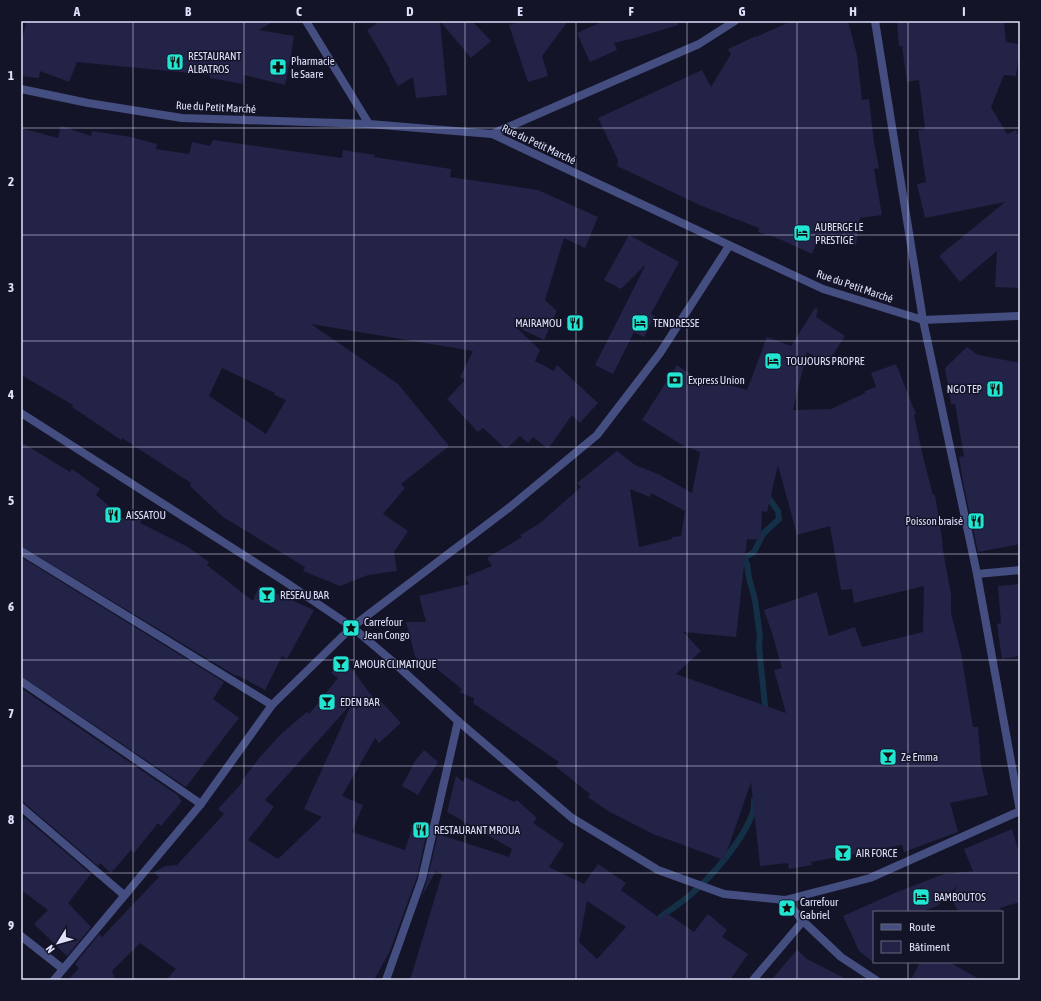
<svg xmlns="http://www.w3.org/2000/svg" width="1041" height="1001" font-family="'Asap Condensed',sans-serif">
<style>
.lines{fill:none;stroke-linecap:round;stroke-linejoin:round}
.stream{stroke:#143046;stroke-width:6}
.building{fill:#232247;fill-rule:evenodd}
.minor{stroke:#454e81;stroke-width:8}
.tertiary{stroke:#454e81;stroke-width:8}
.grid{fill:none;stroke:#dfe1fb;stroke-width:1;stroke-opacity:0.55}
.labels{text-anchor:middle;stroke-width:3;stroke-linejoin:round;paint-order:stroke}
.poi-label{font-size:11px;fill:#dfe1fb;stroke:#141428;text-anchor:start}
.street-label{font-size:11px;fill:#dfe1fb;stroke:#141428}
.neatline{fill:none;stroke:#dfe1fb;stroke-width:1.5}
.grid-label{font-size:13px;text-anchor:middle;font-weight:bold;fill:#dfe1fb}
</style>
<rect width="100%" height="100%" fill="#141428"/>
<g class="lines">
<g class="stream">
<path d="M 765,493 L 778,511 L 779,519 L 763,534 L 754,552 L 744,558 L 747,564 L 749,578 L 755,600 L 760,636 L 759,646 L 760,657 L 766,714"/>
<path d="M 654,923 C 665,912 679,905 690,895 C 712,877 744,839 753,812 C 754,808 754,804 754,800"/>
</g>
</g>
<g class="building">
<path d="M 27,21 L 274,21 L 259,30 L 294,36 L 291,55 L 285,85 L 244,75 L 242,84 L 210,78 L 210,75 L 77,62 L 69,82 L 40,71 L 39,78 L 21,76 L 21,41 Z"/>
<path d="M 380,21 L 472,21 L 491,41 L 471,58 L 440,21 L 447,95 L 416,98 L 413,77 L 398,86 L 389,70 L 390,69 L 367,30 Z"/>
<path d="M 523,21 L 568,21 L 542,56 L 548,76 L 528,82 L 509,25 Z"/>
<path d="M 604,21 L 678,21 L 678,25 L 635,38 L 614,43 L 617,50 L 590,62 L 577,33 Z"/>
<path d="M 792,21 L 848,21 L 857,55 L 862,100 L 869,99 L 874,143 L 879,168 L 874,169 L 882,215 L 860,218 L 856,245 L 818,239 L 812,254 L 777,238 L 758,232 L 759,228 L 702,206 L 617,166 L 618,160 L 598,118 L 702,70 L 711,87 L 731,54 L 728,49 L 756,36 L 756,37 Z"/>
<path d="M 897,21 L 1004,21 L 1006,42 L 1020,44 L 1016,76 L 1004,75 L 991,107 L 1007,134 L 1016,130 L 1020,139 L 1020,288 L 995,287 L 997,251 L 960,282 L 939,256 L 1005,202 L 925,218 L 917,184 L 926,182 L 918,130 L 925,129 L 919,80 L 907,82 L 902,46 L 899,46 Z"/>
<path d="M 61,126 L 91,136 L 92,131 L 131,137 L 157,144 L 156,149 L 189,154 L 192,142 L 210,146 L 213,140 L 342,158 L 343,150 L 375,155 L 374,157 L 451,169 L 450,177 L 538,190 L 598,217 L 585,248 L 564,238 L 545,300 L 557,311 L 544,340 L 515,326 L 540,350 L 535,361 L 554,371 L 557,365 L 598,403 L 580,423 L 572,415 L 548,449 L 533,437 L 528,443 L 520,436 L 506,449 L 483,428 L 478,432 L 447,399 L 465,380 L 460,377 L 473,351 L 311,324 L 398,384 L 449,446 L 401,484 L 405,488 L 383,514 L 408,531 L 394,552 L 397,571 L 368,575 L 340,586 L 303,571 L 305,567 L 223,517 L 190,486 L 191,483 L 122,438 L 121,440 L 72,407 L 73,405 L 21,375 L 21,128 L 58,138 ZM 222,368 L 275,393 L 274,395 L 286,400 L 266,434 L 209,396 Z"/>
<path d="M 629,235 L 679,262 L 651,314 L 655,316 L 644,337 L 634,332 L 613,374 L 595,365 L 646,264 L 621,289 L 604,280 Z"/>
<path d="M 815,308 L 818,309 L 816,317 L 845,336 L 827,364 L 807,352 L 793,410 L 831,409 L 865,393 L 865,391 L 876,387 L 871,373 L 896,364 L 916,414 L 914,415 L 923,457 L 933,495 L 935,495 L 943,545 L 942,545 L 951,594 L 951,613 L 961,653 L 973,727 L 978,727 L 981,764 L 988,795 L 950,803 L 958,832 L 904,852 L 902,845 L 811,862 L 812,865 L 789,869 L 788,863 L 760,866 L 751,782 L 724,860 L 653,834 L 608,811 L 588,797 L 590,794 L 555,766 L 559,762 L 473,703 L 474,698 L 459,692 L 462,689 L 428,662 L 424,668 L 415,656 L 406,622 L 426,622 L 419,596 L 469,584 L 465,577 L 492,566 L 487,558 L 522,537 L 520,535 L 539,524 L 581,487 L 577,483 L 617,451 L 635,465 L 660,475 L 692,493 L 700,452 L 682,445 L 642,420 L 677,365 L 707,386 L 709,379 L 747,390 L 767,337 L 791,346 ZM 778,465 L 797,535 L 830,526 L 841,590 L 852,589 L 854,603 L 924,586 L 923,632 L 862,647 L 855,627 L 829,636 L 817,592 L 764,610 L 772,633 L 782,668 L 774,670 L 786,713 L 676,674 L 701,651 L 683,632 L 736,637 L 747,539 L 761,540 L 762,511 L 767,512 ZM 630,489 L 650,497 L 651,493 L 685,511 L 681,536 L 672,537 L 672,539 L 639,547 Z"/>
<path d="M 967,347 L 978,355 L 1020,363 L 1020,544 L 978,552 L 963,482 L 959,457 L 964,456 L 955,404 L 951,404 L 945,368 Z"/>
<path d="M 21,442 L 70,472 L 72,469 L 100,489 L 96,495 L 124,519 L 129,512 L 142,520 L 140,523 L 188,547 L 209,562 L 207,565 L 253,601 L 259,586 L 314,610 L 287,659 L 282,656 L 265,690 L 237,675 L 236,676 L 21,546 Z"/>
<path d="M 21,557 L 224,682 L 213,699 L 239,718 L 186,787 L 21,676 Z"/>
<path d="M 1020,584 L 1020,656 L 1002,659 L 997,624 L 1001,623 L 998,586 Z"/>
<path d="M 343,657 L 374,699 L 377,697 L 401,723 L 379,743 L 375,738 L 342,796 L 363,805 L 352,832 L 405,850 L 412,828 L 419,828 L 427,831 L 417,877 L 390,951 L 374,980 L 166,980 L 176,969 L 140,943 L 112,971 L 115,980 L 68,980 L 79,968 L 75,964 L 99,934 L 102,937 L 159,877 L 154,872 L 166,866 L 177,865 L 224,814 L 218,809 L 242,783 L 241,782 L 260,757 L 282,733 L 307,712 L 309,714 L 338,678 L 331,673 ZM 352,703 L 304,809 L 322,817 L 278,859 L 248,840 L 274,807 L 265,800 Z"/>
<path d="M 21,688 L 179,796 L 178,797 L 182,801 L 161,826 L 158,823 L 134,853 L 131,850 L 111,873 L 100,863 L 98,866 L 21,800 Z"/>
<path d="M 424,750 L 438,762 L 418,795 L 402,786 L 415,761 Z"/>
<path d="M 456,776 L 463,782 L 465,777 L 514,802 L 517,800 L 537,818 L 533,823 L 564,844 L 549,867 L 584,884 L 598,864 L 626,883 L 621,890 L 661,919 L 665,912 L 694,932 L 708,914 L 727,930 L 722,937 L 748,954 L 730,980 L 410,980 L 442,874 L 436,871 L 422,896 L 427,880 L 438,834 L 509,857 L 512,849 L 447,812 ZM 587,901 L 626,927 L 597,959 L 579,942 Z"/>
<path d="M 25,818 L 91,874 L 68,903 L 91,927 L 67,956 L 34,924 L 48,910 L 21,890 L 21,822 Z"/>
<path d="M 1012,829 L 1020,856 L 1020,902 L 1000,908 L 1002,912 L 959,912 L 951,899 L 957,886 L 937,906 L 921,912 L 874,912 L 874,963 L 859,951 L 843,916 L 897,892 L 944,874 L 973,871 L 964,849 Z"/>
<path d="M 797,950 L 807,959 L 848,980 L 771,980 Z"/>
<path d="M 920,962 L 949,962 L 981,980 L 911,980 Z"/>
</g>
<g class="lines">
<g class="minor">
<path d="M 306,21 L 369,124"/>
<path d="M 21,551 L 272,705"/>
<path d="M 977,574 L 1020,570"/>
<path d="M 21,681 L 201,804"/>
<path d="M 21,807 L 124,895"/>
<path d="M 785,900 L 803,921 L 841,957 L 876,980"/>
<path d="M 21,936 L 63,969"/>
<path d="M 54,980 L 201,804 L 272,705 L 352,627 L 510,507 L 597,435 L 660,353 L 729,246"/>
<path d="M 386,980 L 422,879 L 458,721"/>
<path d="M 753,980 L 803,921"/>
</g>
<g class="tertiary">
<path d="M 21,89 L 88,103 L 182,118 L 369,124 L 492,134 L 823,289 L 923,320 L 1020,316"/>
<path d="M 492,134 L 699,44 L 735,21"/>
<path d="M 21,413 L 284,581 L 352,627 L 391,660 L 458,721 L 572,818 L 658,870 L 724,894 L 785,900 L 870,878 L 1020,811 L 977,574 L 923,320 L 875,21"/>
</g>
</g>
<path class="grid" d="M 133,21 L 133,980M 244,21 L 244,980M 354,21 L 354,980M 465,21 L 465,980M 576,21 L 576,980M 687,21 L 687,980M 797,21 L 797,980M 908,21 L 908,912M 21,128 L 1020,128M 21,235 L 1020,235M 21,341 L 1020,341M 21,447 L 1020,447M 21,554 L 1020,554M 21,660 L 1020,660M 21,766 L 1020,766M 21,873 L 1020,873M 908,962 L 908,980"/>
<defs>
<g id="restaurant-square" transform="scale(0.9)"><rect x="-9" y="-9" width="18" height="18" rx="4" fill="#22e4d3" stroke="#141428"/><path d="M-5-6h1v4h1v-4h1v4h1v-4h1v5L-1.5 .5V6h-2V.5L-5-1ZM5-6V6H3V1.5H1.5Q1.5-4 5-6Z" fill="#111"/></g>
<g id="pharmacy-square" transform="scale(0.9)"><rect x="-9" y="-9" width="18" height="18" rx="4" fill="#22e4d3" stroke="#141428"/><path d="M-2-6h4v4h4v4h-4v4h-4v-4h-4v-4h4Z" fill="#111"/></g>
<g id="hotel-square" transform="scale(0.9)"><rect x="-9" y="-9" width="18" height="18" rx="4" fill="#22e4d3" stroke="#141428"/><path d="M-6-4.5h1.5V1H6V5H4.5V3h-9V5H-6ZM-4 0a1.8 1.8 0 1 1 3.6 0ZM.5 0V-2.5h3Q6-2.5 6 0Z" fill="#111"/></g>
<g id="bank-square" transform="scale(0.9)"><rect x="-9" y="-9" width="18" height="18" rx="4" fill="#22e4d3" stroke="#141428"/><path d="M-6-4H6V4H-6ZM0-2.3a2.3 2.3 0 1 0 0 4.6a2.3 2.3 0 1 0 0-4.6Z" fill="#111"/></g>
<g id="bar-square" transform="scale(0.9)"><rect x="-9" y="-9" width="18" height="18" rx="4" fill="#22e4d3" stroke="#141428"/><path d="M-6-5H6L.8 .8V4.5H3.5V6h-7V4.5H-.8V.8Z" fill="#111"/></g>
<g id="sight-square" transform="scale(0.9)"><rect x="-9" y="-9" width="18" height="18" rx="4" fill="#22e4d3" stroke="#141428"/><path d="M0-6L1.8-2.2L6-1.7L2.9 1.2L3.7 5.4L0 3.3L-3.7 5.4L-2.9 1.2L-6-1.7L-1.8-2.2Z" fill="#111"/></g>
</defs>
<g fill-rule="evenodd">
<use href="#restaurant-square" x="175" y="62"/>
<use href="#pharmacy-square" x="278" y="67"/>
<use href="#hotel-square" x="802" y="233"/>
<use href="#restaurant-square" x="575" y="323"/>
<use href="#hotel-square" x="640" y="323"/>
<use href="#hotel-square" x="773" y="361"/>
<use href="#bank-square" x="675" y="380"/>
<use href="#restaurant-square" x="995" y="389"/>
<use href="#restaurant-square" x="113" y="515"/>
<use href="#restaurant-square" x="976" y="521"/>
<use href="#bar-square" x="267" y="595"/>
<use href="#sight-square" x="351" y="628"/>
<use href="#bar-square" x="341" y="664"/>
<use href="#bar-square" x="327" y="702"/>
<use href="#bar-square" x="888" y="757"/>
<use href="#restaurant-square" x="421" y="830"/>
<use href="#bar-square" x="843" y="853"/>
<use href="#hotel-square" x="921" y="897"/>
<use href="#sight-square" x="787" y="908"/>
</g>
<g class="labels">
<g class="poi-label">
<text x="188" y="60">RESTAURANT<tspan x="188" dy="13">ALBATROS</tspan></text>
<text x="291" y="65">Pharmacie<tspan x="291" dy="13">le Saare</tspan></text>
<text x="815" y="231">AUBERGE LE<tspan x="815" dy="13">PRESTIGE</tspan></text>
<text x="562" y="327" text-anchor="end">MAIRAMOU</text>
<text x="653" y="327">TENDRESSE</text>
<text x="786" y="365">TOUJOURS PROPRE</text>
<text x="688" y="384">Express Union</text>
<text x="982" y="393" text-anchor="end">NGO TEP</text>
<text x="126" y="519">AISSATOU</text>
<text x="963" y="525" text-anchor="end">Poisson braisé</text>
<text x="280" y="599">RESEAU BAR</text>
<text x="364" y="626">Carrefour<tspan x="364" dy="13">Jean Congo</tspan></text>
<text x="354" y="668">AMOUR CLIMATIQUE</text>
<text x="340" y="706">EDEN BAR</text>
<text x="901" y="761">Ze Emma</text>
<text x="434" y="834">RESTAURANT MROUA</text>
<text x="856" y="857">AIR FORCE</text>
<text x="934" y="901">BAMBOUTOS</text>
<text x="800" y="906">Carrefour<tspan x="800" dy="13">Gabriel</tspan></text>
</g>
<g class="street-label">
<text transform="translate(216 107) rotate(3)" y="4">Rue du Petit Marché</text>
<text transform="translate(539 144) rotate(25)" y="4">Rue du Petit Marché</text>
<text transform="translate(855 286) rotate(19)" y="4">Rue du Petit Marché</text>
</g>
</g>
<rect width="1041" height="1001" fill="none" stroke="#141428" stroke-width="44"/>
<rect x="873" y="911" width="130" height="52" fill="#141428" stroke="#65667c"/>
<rect x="881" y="924" width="20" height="6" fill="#454e81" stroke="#65667c"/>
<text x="909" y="931" font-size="12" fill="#dfe1fb">Route</text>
<rect x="881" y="941" width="20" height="12" fill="#232247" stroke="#65667c"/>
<text x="909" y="951" font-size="12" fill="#dfe1fb">Bâtiment</text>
<g transform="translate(58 943) rotate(233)" stroke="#141428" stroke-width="3" paint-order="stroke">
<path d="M0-3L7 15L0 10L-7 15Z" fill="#dfe1fb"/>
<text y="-6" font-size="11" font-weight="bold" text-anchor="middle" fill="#dfe1fb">N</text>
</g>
<rect x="22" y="22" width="997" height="957" class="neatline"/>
<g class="grid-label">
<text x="77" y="16">A</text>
<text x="188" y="16">B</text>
<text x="299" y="16">C</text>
<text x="410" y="16">D</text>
<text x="520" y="16">E</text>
<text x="631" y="16">F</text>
<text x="742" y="16">G</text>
<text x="853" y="16">H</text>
<text x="964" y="16">I</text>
<text x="11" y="80">1</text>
<text x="11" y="186">2</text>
<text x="11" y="292">3</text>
<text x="11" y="399">4</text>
<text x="11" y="505">5</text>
<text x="11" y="611">6</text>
<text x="11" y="718">7</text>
<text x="11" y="824">8</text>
<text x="11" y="930">9</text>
</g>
</svg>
